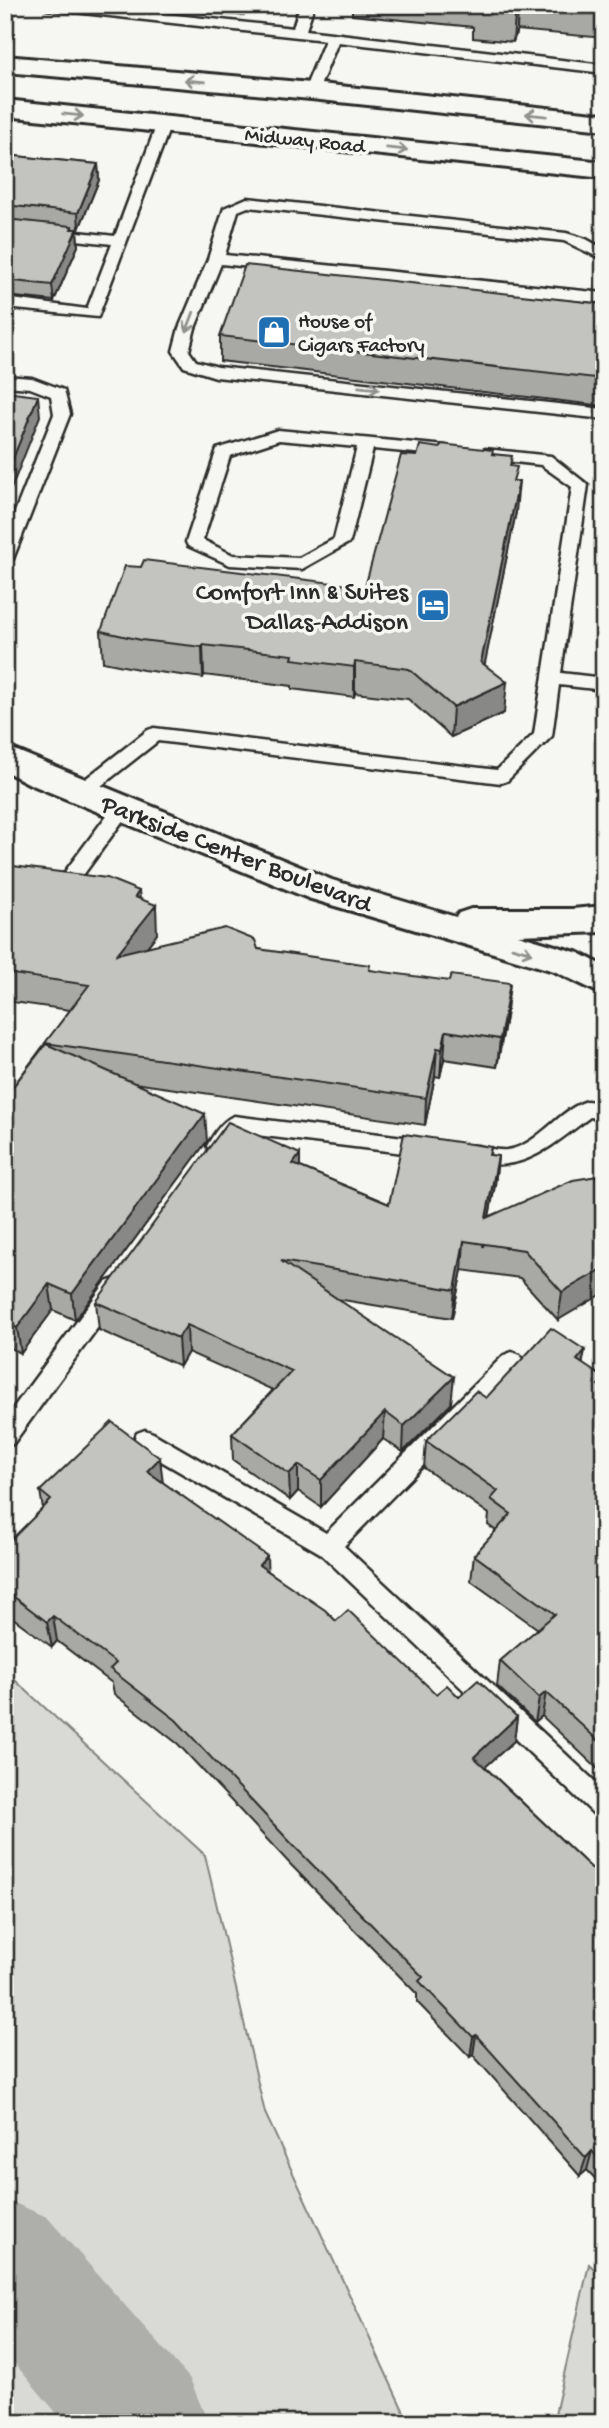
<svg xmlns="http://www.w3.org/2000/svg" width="609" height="2428" font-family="'Gochi Hand',sans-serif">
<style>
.green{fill:#d9d9d5;stroke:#828280;stroke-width:2}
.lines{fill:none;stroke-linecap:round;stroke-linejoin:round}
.river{fill:#aeaeab;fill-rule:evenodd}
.lane-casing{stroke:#2b2b2b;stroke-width:5}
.street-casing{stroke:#2b2b2b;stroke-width:6}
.secondary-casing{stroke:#2b2b2b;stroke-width:6}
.lane{fill:#f6f6f2;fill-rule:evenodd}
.street{fill:#f6f6f2;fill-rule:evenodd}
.secondary{fill:#f6f6f2;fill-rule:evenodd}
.wall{fill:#a8a8a5;stroke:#2b2b2b;stroke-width:2}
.shaded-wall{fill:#888886;stroke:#2b2b2b;stroke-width:2}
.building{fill:#c3c3c0;stroke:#2b2b2b;stroke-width:2}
.oneway{stroke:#90908e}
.labels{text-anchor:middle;stroke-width:7;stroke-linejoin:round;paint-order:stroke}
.far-street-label{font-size:21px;fill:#2b2b2b;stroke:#f6f6f2}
.far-poi-label{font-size:21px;fill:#2b2b2b;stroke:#f6f6f2;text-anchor:start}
.poi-label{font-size:26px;fill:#2b2b2b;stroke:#f6f6f2;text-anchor:end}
.street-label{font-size:26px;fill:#2b2b2b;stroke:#f6f6f2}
</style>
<rect width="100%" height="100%" fill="#f6f6f2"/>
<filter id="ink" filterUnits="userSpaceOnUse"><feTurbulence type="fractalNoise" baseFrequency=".0143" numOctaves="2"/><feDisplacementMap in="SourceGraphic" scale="14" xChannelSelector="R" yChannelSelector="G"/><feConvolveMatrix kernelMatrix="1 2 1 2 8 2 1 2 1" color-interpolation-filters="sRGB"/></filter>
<g filter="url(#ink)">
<g class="green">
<path d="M 5,1671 L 205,1855 L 265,2113 L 409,2423 L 5,2423 Z"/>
<path d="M 589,2264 L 604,2279 L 604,2423 L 553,2423 Z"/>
</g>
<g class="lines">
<path class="river" d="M 5,2199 L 47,2217 L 190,2379 L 208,2423 L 65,2423 L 5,2352 Z"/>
<g class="lane-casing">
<g id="lane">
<path d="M 40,5 L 85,5 L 293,28 L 300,5 L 314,5 L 306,30 L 604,65 L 604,73 L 338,42 L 318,91 L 311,95 L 304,91 L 325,40 L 47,9 Z"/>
<path d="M 171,5 L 261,5 L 243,14 L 178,9 Z"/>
<path d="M 164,120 L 171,124 L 98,317 L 5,308 L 5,298 L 87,309 L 112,244 L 5,232 L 5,224 L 115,236 L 157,124 Z"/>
<path d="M 247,198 L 566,233 L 586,239 L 604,249 L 604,260 L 564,241 L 248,207 L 238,211 L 225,255 L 604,293 L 604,303 L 221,264 L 195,328 L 189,351 L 196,361 L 218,367 L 604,409 L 604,419 L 216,377 L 184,367 L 173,351 L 179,328 L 208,259 L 224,208 Z"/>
<path d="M 5,376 L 32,378 L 64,390 L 70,414 L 13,559 L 5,564 L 5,537 L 54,414 L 51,396 L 30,388 L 5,386 Z"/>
<path d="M 278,430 L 446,446 L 454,451 L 446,456 L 373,449 L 350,542 L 302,569 L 230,565 L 188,546 L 186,542 L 217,449 ZM 279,440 L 357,447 L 334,539 L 299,558 L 233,555 L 203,540 L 230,456 Z"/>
<path d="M 485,449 L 551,456 L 588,485 L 561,673 L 604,678 L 604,690 L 559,685 L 552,736 L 507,781 L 501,783 L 158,741 L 87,797 L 75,797 L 72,792 L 75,787 L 148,730 L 154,728 L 497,770 L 534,734 L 572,487 L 541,465 L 479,458 L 477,454 Z"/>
<path d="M 123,802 L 130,803 L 132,808 L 73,889 L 66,891 L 5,882 L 5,868 L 61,877 L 116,803 Z"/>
<path d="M 587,1101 L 604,1103 L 604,1119 L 590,1117 C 547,1149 520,1177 463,1159 L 460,1153 L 463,1147 C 478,1142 492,1152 507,1150 C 538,1146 558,1110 587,1101 Z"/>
<path d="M 234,1116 L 428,1140 L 435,1142 L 438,1148 L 435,1154 L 428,1156 L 239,1133 C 231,1144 225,1157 210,1152 L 207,1146 C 213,1135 222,1120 234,1116 Z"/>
<path d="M 114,1279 L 122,1282 L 125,1288 L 122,1294 L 13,1444 L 5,1446 L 5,1419 L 106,1282 Z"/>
<path d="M 512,1352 L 520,1355 L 523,1361 L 520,1367 L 344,1546 L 604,1790 L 604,1819 L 595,1815 L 320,1553 L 137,1447 L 134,1440 L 137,1433 L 145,1430 L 153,1433 L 326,1533 L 504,1355 Z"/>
</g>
</g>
<g class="street-casing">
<path id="street" d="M 5,746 L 332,880 L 456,917 L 459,913 L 471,909 L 572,909 L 604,906 L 604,932 L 518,935 L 579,953 L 604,966 L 604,995 L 554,971 L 308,898 L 30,784 L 5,771 Z"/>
</g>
<g class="secondary-casing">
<g id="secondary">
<path d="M 5,56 L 311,83 L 604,114 L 604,130 L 311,99 L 5,72 Z"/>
<path d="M 5,100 L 604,162 L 604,178 L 5,116 Z"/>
</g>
</g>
<use href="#lane" class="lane"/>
<use href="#street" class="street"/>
<use href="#secondary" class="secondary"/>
</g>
<g class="wall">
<path d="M 352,5 L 604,5 L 604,38 L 517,30 L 513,42 L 473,38 L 473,27 L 352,15 Z"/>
<path d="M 5,155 L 98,164 L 99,180 L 79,229 L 73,229 L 77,229 L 78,246 L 54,301 L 5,296 Z"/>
<path d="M 604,304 L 604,406 L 220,361 L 220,336 Z"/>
<path d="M 493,454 L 511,467 L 516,512 L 484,665 L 504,713 L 451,737 L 408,699 L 355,693 L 354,697 L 292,689 L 292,686 L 204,675 L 203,678 L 143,670 L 103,662 L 101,631 L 365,587 L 417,456 Z"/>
<path d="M 5,865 L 139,891 L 140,899 L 157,934 L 147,947 L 258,949 L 370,970 L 507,1011 L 497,1067 L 444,1059 L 440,1077 L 435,1076 L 425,1125 L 134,1083 L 207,1141 L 75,1320 L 53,1310 L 21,1353 L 5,1346 L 5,1097 L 70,1010 L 5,1001 Z"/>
<path d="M 491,1147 L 490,1155 L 498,1156 L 495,1185 L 489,1217 L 604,1175 L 558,1320 L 520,1278 L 462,1270 L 452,1318 L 337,1299 L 451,1404 L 403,1452 L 383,1439 L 321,1507 L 298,1491 L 290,1500 L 233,1460 L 232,1434 L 273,1390 L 188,1352 L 180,1366 L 99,1330 L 96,1302 L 300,1167 L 389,1204 Z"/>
<path d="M 585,1350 L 582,1363 L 604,1389 L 604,1775 L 542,1716 L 535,1722 L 497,1686 L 500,1661 L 538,1629 L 471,1581 L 474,1555 L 496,1531 L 488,1525 L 489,1514 L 424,1468 L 426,1441 L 486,1398 Z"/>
<path d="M 160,1458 L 162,1482 L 268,1571 L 436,1694 L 459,1697 L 517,1717 L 514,1741 L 485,1767 L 604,1880 L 604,2188 L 587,2170 L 580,2176 L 473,2055 L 470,2057 L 417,2002 L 417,1994 L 292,1866 L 178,1744 L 114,1694 L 112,1683 L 57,1641 L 52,1647 L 5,1612 L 5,1546 L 43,1509 L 40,1491 Z"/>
</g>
<g class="shaded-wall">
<path d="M 518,5 L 517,30 L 513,42 L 515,15 Z"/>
<path d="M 98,164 L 99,180 L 79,229 L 78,213 Z"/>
<path d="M 72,226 L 73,238 L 77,229 L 78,246 L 54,301 L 52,285 Z"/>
<path d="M 38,396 L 40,416 L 5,504 L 5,478 Z"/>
<path d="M 519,481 L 516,512 L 479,692 L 481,662 Z"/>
<path d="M 203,645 L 204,675 L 203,678 L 202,647 Z"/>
<path d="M 355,662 L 355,693 L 354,697 L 354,667 Z"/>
<path d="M 507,682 L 504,713 L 451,737 L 453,707 Z"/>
<path d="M 156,905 L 157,934 L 119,982 L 117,954 Z"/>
<path d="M 510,983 L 507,1011 L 497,1067 L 500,1039 Z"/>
<path d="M 446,1031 L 444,1059 L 440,1077 L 442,1049 Z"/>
<path d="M 437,1048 L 435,1076 L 425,1125 L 426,1098 Z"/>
<path d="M 205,1114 L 207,1141 L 75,1320 L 72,1294 Z"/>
<path d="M 300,1154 L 300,1182 L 293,1164 Z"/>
<path d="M 498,1156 L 495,1185 L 483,1247 L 486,1218 Z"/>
<path d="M 464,1241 L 462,1270 L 452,1318 L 455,1290 Z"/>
<path d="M 604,1268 L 604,1293 L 558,1320 L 562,1292 Z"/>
<path d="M 49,1284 L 53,1310 L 21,1353 L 17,1328 Z"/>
<path d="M 187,1325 L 188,1352 L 180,1366 L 178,1338 Z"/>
<path d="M 585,1350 L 580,1377 L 577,1360 Z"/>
<path d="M 454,1377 L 451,1404 L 403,1452 L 404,1426 Z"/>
<path d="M 604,1379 L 604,1383 L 600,1405 L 598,1385 Z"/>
<path d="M 385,1412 L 383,1439 L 321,1507 L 321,1480 Z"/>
<path d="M 160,1458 L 163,1484 L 147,1471 Z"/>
<path d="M 298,1465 L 298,1491 L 290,1500 L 289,1474 Z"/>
<path d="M 267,1556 L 268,1581 L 259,1565 Z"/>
<path d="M 53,1616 L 57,1641 L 52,1647 L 47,1622 Z"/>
<path d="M 546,1692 L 542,1716 L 535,1722 L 539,1698 Z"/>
<path d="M 517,1717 L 514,1741 L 471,1780 L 474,1757 Z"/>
<path d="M 476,2035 L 473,2055 L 470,2057 L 473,2037 Z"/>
<path d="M 592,2151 L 587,2170 L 580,2176 L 586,2158 Z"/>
</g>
<g class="building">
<path d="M 476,5 L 518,5 L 515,15 L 474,10 Z"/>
<path d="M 551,5 L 604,5 L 604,10 Z"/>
<path d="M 5,155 L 98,164 L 78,213 L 5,205 Z"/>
<path d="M 5,219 L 72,226 L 71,229 L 77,229 L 52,285 L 5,280 Z"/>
<path d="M 245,265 L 604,304 L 604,379 L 220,336 Z"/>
<path d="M 5,392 L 38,396 L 5,478 Z"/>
<path d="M 441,444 L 493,450 L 492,454 L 512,456 L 510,466 L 517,467 L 513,481 L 519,481 L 481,662 L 507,682 L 453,707 L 409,669 L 355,662 L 354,667 L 292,659 L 293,655 L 203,645 L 202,647 L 141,640 L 101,631 L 125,566 L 141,567 L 144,560 L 365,587 L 401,455 L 417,456 L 420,445 L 440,448 Z"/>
<path d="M 5,865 L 107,878 L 139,891 L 135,897 L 156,905 L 117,954 L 225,928 L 255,940 L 258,949 L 370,965 L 369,970 L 449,981 L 451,975 L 510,983 L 500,1039 L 446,1031 L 442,1049 L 437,1048 L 426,1098 L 45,1043 L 89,985 L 5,973 Z"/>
<path d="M 46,1044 L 205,1114 L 72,1294 L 49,1284 L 17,1328 L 5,1322 L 5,1097 Z"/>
<path d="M 228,1122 L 300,1154 L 293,1164 L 389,1204 L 404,1134 L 491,1147 L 489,1155 L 498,1156 L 486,1218 L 573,1180 L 604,1175 L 604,1268 L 562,1292 L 524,1250 L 464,1241 L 455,1290 L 281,1261 L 454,1377 L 404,1426 L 385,1412 L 321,1480 L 298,1465 L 289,1474 L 232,1434 L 292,1371 L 187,1325 L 178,1338 L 96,1302 Z"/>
<path d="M 551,1328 L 585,1350 L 577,1360 L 604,1378 L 604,1379 L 598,1385 L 604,1389 L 604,1746 L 546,1692 L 539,1698 L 500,1661 L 555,1614 L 474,1555 L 511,1514 L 491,1499 L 498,1491 L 426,1441 L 476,1391 L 486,1398 Z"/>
<path d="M 112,1422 L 160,1458 L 147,1471 L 267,1556 L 259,1565 L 325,1610 L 336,1621 L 348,1610 L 436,1694 L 447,1685 L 459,1697 L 478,1680 L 517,1717 L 474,1757 L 604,1880 L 604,2164 L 592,2151 L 586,2158 L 476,2035 L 473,2037 L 419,1981 L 423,1977 L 292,1844 L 176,1720 L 110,1669 L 116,1663 L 53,1616 L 47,1622 L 5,1590 L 5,1546 L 51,1500 L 40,1491 Z"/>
</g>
<defs><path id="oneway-shaft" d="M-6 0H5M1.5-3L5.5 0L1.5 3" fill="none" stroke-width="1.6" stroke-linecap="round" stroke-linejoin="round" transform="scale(1.75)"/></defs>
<g class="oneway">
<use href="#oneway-shaft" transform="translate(195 81) rotate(-175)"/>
<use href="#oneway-shaft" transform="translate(73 115) rotate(6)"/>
<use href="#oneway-shaft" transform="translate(536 115) rotate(-174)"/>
<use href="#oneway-shaft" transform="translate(397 149) rotate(6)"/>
<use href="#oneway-shaft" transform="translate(190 322) rotate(111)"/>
<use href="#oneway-shaft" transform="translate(369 388) rotate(6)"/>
<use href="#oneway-shaft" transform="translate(522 950) rotate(16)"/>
</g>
</g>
<defs>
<g id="shop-square" transform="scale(1.75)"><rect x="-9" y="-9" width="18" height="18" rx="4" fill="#1f6fb2" stroke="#f6f6f2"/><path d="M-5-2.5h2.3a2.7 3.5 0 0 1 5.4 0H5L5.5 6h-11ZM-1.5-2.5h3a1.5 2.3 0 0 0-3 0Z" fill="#fff"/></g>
<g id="hotel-square" transform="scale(1.75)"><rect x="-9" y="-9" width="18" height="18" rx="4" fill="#1f6fb2" stroke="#f6f6f2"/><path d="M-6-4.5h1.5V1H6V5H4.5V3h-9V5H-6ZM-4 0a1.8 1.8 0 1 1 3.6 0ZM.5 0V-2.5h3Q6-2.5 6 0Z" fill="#fff"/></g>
</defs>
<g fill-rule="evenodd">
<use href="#shop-square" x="274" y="332"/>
<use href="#hotel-square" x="433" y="605"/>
</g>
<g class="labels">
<g class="far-street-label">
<text transform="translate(305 139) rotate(6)" y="7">Midway Road</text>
</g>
<g class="far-poi-label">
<text x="298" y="327">House of<tspan x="298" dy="24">Cigars Factory</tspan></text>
</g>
<g class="poi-label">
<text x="408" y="599">Comfort Inn &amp; Suites<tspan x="408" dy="30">Dallas-Addison</tspan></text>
</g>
<g class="street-label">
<text transform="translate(237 852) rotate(21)" y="9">Parkside Center Boulevard</text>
</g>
</g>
<rect width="609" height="2428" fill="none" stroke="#f6f6f2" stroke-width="28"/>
<rect x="14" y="14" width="581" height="2400" fill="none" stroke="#2b2b2b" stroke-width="2.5" filter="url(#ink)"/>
</svg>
